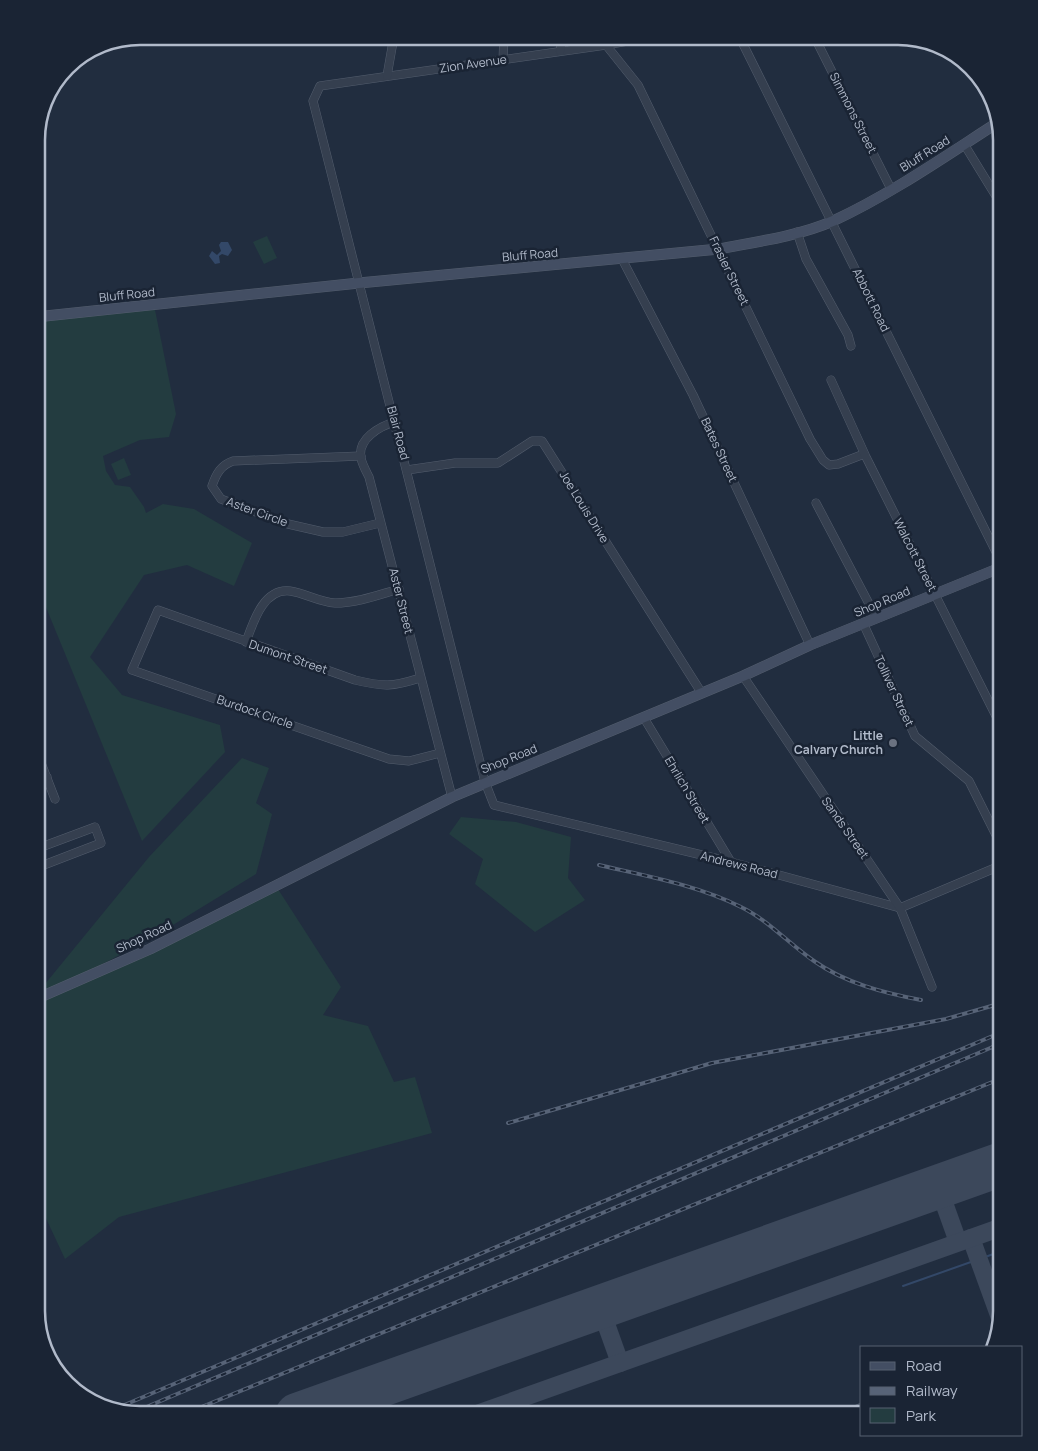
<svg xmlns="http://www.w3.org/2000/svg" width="1038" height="1451" font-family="Manrope,sans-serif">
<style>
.green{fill:#233c40}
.water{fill:#334868}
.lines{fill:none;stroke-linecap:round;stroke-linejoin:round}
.stream{stroke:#334868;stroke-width:2}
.taxiway{stroke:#3c485b;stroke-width:18}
.runway{stroke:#3c485b;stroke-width:44}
.street-casing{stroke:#535d6d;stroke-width:9}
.secondary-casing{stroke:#535d6d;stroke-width:11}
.street{stroke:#353f4f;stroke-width:8}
.secondary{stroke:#434e63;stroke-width:10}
.rail-casing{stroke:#576377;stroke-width:4}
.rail{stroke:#1a2434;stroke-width:2;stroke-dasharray:5.5;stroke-linecap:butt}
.worship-dot{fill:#6b7280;stroke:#1a2434;stroke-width:2}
.labels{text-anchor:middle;stroke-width:5;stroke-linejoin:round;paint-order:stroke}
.street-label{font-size:12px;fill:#b1baca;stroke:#1a2434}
.poi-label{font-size:12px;font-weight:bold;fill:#b1baca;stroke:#1a2434;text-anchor:end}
.rim{fill:none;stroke:#b1baca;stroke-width:2.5}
</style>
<rect width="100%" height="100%" fill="#212d3f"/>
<g class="green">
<path d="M 267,236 L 277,258 L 264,264 L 253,242 Z"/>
<path d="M 154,305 L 176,414 L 169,437 L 140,440 L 103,456 L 106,471 L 115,485 L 130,487 L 144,507 L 146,513 L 163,504 L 194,509 L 252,543 L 234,586 L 187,565 L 144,575 L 90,657 L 122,695 L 220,725 L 225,752 L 142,841 L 36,583 L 36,317 Z"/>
<path d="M 124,458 L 131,475 L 118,480 L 111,464 Z"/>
<path d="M 242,758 L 269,768 L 256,803 L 272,814 L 256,874 L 155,936 L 41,997 L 276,886 L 341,987 L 323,1015 L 368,1026 L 394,1082 L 415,1077 L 432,1133 L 119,1217 L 65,1259 L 36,1197 L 36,995 L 149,857 Z"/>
<path d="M 461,817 L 516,822 L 571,837 L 568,878 L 585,900 L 535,932 L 475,884 L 483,859 L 449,834 Z"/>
</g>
<path class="water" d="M 221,242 L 228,242 L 232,250 L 228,256 L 222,254 L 219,256 L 220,263 L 215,264 L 209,256 L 212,251 L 217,255 L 221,251 L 219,245 Z"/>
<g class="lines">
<g class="stream">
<path d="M 903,1286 L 1002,1251"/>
<path d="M 553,1415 L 571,1410 L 588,1415"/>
</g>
<g class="taxiway">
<path d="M 938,1186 L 958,1242"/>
<path d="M 971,1238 L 1000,1318"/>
<path d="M 600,1307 L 620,1363"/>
<path d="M 350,1396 L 360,1415"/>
<path d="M 474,1415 L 1002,1227"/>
</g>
<path class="runway" d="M 297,1415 L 1002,1164"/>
<g class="street-casing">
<g id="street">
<path d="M 655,36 L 606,45 L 320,86 L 313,101 L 485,782 L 494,805 L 731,862 L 900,908 L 1002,865"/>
<path d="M 739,36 L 1002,564"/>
<path d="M 814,36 L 891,189"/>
<path d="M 606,45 L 638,85 L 810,439 L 823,460 L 829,465 L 838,464 L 864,454"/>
<path d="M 560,51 L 563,36"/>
<path d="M 503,61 L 504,36"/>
<path d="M 387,76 L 394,36"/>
<path d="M 964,144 L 1002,206"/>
<path d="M 797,232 L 806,259 L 848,335 L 851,346"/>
<path d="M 622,259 L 693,395 L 810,645"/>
<path d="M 831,380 L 866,457 L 1002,728"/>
<path d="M 395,422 C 380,426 357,439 361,458 C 362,464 366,471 369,477 L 452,797"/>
<path d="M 361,456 L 233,461 C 221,465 216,474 212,486 L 221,499 L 288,524 L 323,532 L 343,532 L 380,523"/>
<path d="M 407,470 L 455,463 L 498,463 L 532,441 L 542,441 L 701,692"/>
<path d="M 816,503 L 876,617"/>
<path d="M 863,623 L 915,736 L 969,781 L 1002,847"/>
<path d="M 246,642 C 253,623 263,588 290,591 C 305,593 319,602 335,603 C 357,603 378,595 399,589"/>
<path d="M 743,676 L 900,908 L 932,987"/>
<path d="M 420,678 C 392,687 384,687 355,680 L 158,610 L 132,670 L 389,759 L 409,761 L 440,753"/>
<path d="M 644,718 L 731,862"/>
<path d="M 36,750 L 55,799"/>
<path d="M 36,782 L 47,777"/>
<path d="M 36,868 L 101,843 L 95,827 L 36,849"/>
</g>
</g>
<g class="secondary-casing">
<g id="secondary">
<path d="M 36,317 L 359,283 L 719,249 C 755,242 799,236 833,221 C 891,194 944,157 997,123"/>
<path d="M 36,999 L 150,949 L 452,797 L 743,676 L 810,645 L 1002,567"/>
<path d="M 845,1415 L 862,1408"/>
</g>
</g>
<use href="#street" class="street"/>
<use href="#secondary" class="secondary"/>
<g class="rail-casing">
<g id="rail">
<path d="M 599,865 C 646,876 697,885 741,907 C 768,920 789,944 814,961 C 845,983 884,993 921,1000"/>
<path d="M 508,1123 L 712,1063 L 946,1019 L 1002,1003"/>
<path d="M 115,1409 L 1002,1032"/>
<path d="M 130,1414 L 1002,1043"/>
<path d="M 182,1415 L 1002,1078"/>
</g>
</g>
<use href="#rail" class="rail"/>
</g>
<circle class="worship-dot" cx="893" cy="743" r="5"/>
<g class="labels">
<g class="street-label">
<text transform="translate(473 64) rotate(-8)" y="4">Zion Avenue</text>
<text transform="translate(853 113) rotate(63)" y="4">Simmons Street</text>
<text transform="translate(925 154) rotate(-32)" y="4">Bluff Road</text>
<text transform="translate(530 255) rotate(-5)" y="4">Bluff Road</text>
<text transform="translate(729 271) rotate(64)" y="4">Frasier Street</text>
<text transform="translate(127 295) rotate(-6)" y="4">Bluff Road</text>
<text transform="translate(871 300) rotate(64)" y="4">Abbott Road</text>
<text transform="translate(398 433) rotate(75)" y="4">Blair Road</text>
<text transform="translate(719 450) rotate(65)" y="4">Bates Street</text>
<text transform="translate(584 507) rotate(58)" y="4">Joe Louis Drive</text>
<text transform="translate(257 512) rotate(20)" y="4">Aster Circle</text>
<text transform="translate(915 555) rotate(63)" y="4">Walcott Street</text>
<text transform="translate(401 601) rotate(76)" y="4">Aster Street</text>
<text transform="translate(882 602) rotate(-23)" y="4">Shop Road</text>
<text transform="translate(288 657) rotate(19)" y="4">Dumont Street</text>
<text transform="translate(894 691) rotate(65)" y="4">Tolliver Street</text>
<text transform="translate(255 712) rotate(19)" y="4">Burdock Circle</text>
<text transform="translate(509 759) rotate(-22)" y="4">Shop Road</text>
<text transform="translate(687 790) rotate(59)" y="4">Ehrlich Street</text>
<text transform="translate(845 828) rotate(55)" y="4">Sands Street</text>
<text transform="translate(739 865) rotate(14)" y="4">Andrews Road</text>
<text transform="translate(144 937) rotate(-25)" y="4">Shop Road</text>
</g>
<g class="poi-label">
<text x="883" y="740">Little<tspan x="883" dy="14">Calvary Church</tspan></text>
</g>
</g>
<path d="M0 0H1038V1451H0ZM140 45H898A95 95 0 0 1 993 140V1311A95 95 0 0 1 898 1406H140A95 95 0 0 1 45 1311V140A95 95 0 0 1 140 45Z" fill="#1a2434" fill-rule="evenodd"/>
<path class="rim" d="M140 45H898A95 95 0 0 1 993 140V1311A95 95 0 0 1 898 1406H140A95 95 0 0 1 45 1311V140A95 95 0 0 1 140 45Z"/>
<rect x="860" y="1346" width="162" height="90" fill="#1a2434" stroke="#566070"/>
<rect x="870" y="1362" width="25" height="8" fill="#434e63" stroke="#566070"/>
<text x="906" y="1371" font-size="15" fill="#b1baca">Road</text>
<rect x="870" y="1387" width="25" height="8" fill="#576377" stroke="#566070"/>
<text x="906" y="1396" font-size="15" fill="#b1baca">Railway</text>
<rect x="870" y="1408" width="25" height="15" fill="#233c40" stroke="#566070"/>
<text x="906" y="1421" font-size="15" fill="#b1baca">Park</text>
</svg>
